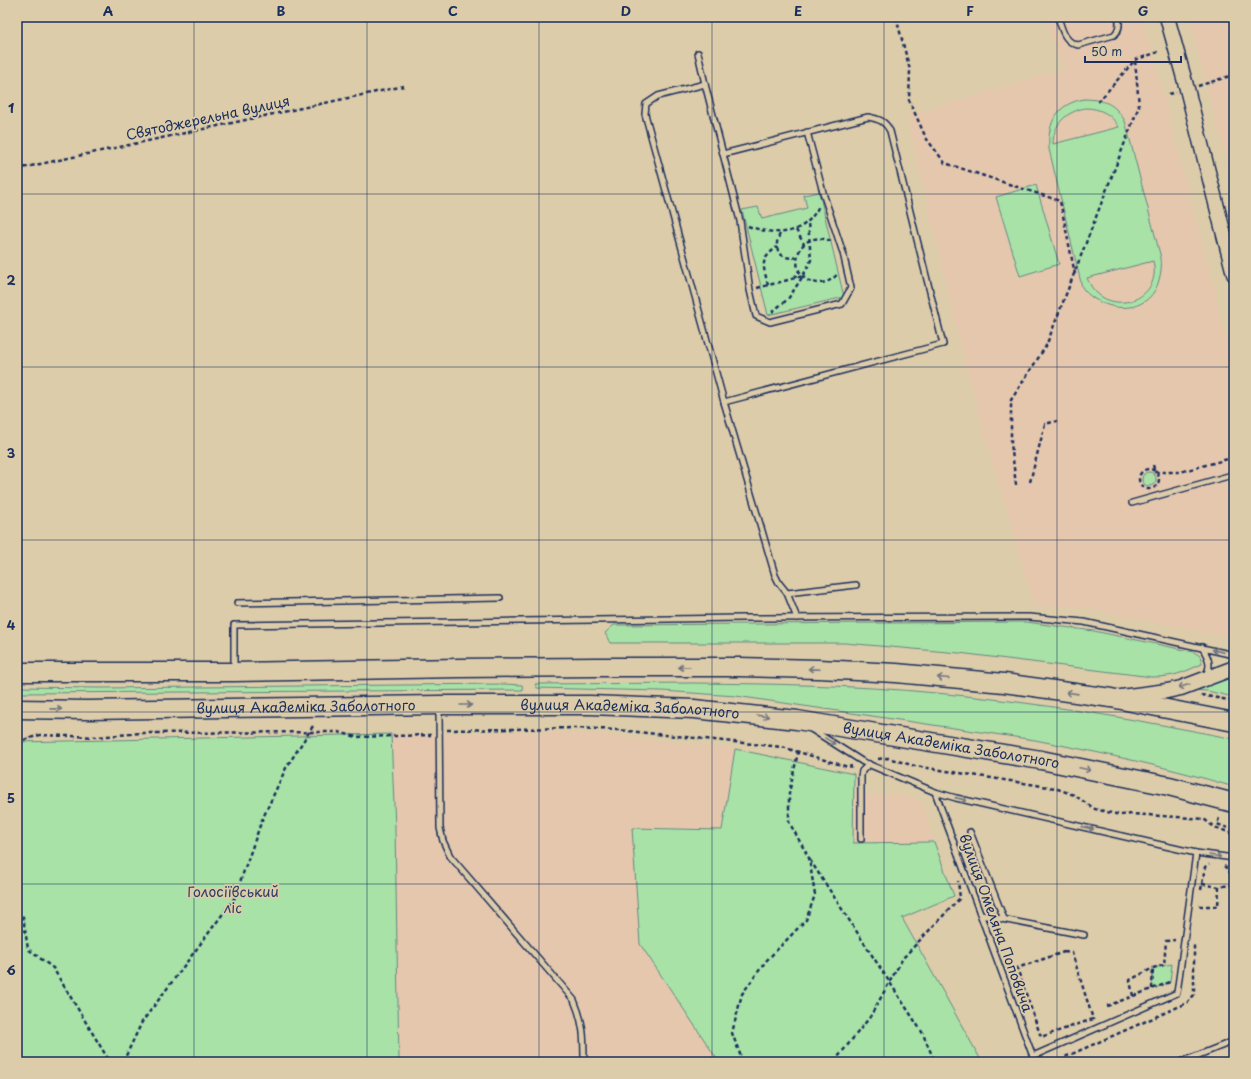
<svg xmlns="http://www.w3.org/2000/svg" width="1251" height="1079" font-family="'Playpen Sans',sans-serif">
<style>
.built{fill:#e5c7ad}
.green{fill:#a8e2a7;stroke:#628882;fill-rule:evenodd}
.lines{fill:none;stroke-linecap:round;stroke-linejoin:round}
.lane-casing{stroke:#1b2f5e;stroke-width:8}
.secondary-casing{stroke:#1b2f5e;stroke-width:17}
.highway-casing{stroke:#1b2f5e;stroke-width:21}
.path{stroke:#1b2f5e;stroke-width:2.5;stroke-dasharray:4 3;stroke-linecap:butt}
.lane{stroke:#ddcca9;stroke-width:5}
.secondary{stroke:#ddcca9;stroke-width:14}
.highway{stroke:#ddcca9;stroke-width:18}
.oneway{stroke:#727680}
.grid{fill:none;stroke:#1b2f5e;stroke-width:1;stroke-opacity:0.55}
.labels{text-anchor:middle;stroke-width:3.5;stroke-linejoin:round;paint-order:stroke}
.street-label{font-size:14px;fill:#1b2f5e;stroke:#ddcca9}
.park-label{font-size:14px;fill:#294165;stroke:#ddcca9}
.neatline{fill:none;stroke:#1b2f5e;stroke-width:1.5}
.grid-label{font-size:13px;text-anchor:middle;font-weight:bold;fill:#1b2f5e}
</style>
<rect width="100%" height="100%" fill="#ddcca9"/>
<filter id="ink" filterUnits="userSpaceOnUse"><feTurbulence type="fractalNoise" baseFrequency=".025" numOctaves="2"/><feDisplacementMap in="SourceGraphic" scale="8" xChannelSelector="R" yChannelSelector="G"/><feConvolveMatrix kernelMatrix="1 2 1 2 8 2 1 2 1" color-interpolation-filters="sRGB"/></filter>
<g filter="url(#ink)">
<g class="built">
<path d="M 1044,17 L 1141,17 L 1151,48 L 1217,301 L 1234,375 L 1234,638 L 1083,608 L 1034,605 L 964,360 L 907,116 L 1064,69 Z"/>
<path d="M 1189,17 L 1234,17 L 1234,187 L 1206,83 Z"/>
<path d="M 546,732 L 608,735 L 735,749 L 722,830 L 633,828 L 640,944 L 719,1062 L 399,1062 L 395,828 L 391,734 Z"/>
<path d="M 900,795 L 921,800 L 934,842 L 853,843 L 854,796 Z"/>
</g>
<g class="green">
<path d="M 1085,99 C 1105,100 1114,103 1125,121 L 1161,258 C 1162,265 1161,273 1159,280 C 1151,311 1117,314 1093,298 C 1089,295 1085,292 1082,287 L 1049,149 C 1047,123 1057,103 1085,99 ZM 1085,108 C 1100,108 1111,114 1119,127 L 1053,144 C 1053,124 1066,112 1085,108 ZM 1153,261 C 1164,303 1103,320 1087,278 Z"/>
<path d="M 1036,185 L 1059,264 L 1020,276 L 996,197 Z"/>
<path d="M 819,192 L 844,297 L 768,315 L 742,210 L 758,207 L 762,219 L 807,208 L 804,195 Z"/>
<circle cx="1149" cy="479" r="7"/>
<path d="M 1026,622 L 1094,631 L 1194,652 L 1200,656 L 1202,664 C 1182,673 1174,677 1152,677 L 959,653 L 845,643 L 610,643 L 605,633 L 614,625 Z"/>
<path d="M 1234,674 L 1234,697 L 1207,691 L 1192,690 Z"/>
<path d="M 694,683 C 775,684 855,685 936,693 C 1036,702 1136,719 1234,739 L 1234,787 C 1169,767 1102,753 1035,740 L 736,696 L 662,691 L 537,688 L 535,684 Z"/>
<path d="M 504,684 L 522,685 L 523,690 L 17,693 L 17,687 L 100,688 Z"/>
<path d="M 391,734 L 395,828 L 399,1062 L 17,1062 L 17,742 Z"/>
<path d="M 735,749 L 854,774 L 853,843 L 934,842 L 954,896 L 902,918 L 982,1062 L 719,1062 L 640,944 L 632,828 L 722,830 Z"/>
<path d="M 1172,964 L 1170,982 L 1152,989 L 1153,968 Z"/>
</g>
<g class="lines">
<g class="lane-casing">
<g id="lane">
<path d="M 1058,17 C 1062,29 1064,42 1078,45 L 1114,35 C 1120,30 1120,24 1118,17"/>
<path d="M 698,53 L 705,84"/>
<path d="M 705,84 L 723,154 L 868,117 C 879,119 885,121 890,131 L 943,344 L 724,402 L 645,114 L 646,104 L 658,96 Z"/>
<path d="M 723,154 L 740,221 L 750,290 L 756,316 L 770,322 L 842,304 L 851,288 L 843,253 L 824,196 L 807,132"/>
<path d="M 724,402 L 775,575 L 779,583 L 787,593 L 797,618"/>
<path d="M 1132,503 L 1232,475"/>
<path d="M 787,593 L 856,585"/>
<path d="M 237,603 L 500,598"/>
<path d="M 1202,647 C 1208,657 1212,665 1206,675"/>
<path d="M 234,669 L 234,625 L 742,618 L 1029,617 L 1084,622 L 1234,655"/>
<path d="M 439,708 L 440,828 L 443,841 L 450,856 L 574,1000 C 584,1024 584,1037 584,1062"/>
<path d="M 811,729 L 863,762 L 935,792 L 956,798 L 1196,853 L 1234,858"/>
<path d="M 935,792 L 1035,1062"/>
<path d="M 970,832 L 1004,919"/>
<path d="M 861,839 L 861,776 L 862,771 L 869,764"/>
<path d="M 981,915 L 1084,935"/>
<path d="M 1033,1056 L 1177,993 L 1196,853"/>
<path d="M 1181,1062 L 1234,1041"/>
</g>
</g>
<g class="secondary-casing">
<g id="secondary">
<path d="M 1167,17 L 1187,89 L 1234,274"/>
<path d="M 1121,697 L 1167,691 L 1181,688 L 1234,668"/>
</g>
</g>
<g class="highway-casing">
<g id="highway">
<path d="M 17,672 L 234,672 L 459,668 L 596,667 L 739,667 L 819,669 L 896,673 L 1004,683 L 1111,698 L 1234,722"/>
<path id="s1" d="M 17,709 L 87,710 L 439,705 L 590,705 L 694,709 L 797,720 L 1041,760 L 1169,786 L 1234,803"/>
</g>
</g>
<g class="path">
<path d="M 896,17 L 910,70 L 909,100 L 926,138 L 945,163 L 1060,201 L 1075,274"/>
<path d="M 1198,86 L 1230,76"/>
<path d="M 1169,94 L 1176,92"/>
<path d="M 1098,102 L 1135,60 L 1158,52"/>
<path d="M 17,169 L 404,86"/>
<path d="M 748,226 C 777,236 803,237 819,206"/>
<path d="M 796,230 L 804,244"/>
<path d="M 780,234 C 772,248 780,261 797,257"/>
<path d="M 831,241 C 792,226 785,283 819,283 C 827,283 834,279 838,273"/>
<path d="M 794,278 L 799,271"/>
<path d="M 768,285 C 763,264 759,261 777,247"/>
<path d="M 757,288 L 803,276"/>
<path d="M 772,312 L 788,299 L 803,276 L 811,260 L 808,222"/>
<path d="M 1153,465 L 1155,472 L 1180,472 L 1228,459"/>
<circle cx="1149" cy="479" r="10"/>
<path d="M 1030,482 L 1045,424 L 1057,421"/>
<path d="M 1016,485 L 1011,443 L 1011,400 L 1046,346 L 1139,106 L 1135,60"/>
<path d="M 1201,695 L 1234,701"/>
<path d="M 447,730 L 577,728 L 618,730 L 782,747 L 848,767 L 852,766"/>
<path d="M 17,742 L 40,735 L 97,737 L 141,733 L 338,732 L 357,737 L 431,735"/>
<path d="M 878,759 L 888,758 L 915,766 L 1055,788 L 1074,795 L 1095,809 L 1120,815 L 1133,814 L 1204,819 L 1214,827 L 1234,834"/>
<path d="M 1219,818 L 1217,824 L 1234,830"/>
<path d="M 810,860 L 922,1032 L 935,1062"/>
<path d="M 1224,866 L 1229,870 L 1234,884"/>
<path d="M 1202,884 L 1219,887 L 1234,884"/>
<path d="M 1201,890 L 1205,867 L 1209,864"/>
<path d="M 1199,906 L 1218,906 L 1219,887"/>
<path d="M 17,911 L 23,917 L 28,949 L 53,968 L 110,1062"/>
<path d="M 1064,952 L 1072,953 L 1093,1019 L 1041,1037 L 1017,968 Z"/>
<path d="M 1152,989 L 1153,968"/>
<path d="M 1133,996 L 1130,980 L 1153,968 L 1164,965 L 1166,941 L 1175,940"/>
<path d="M 1107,1006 L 1170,982"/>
<path d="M 123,1062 L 142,1022 L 234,899 L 262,820 L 286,768 L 313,726"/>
<path d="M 743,1062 L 732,1033 L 742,994 L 766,961 L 806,920 L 815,895 L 809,858 L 789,822 L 789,793 L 799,748"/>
<path d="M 834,1062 L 870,1017 L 903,958 L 960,898 L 958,881"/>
<path d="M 1061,1062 L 1065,1057 L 1187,1003 L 1194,995 L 1194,944"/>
</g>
<use href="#lane" class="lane"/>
<use href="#secondary" class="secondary"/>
<use href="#highway" class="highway"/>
</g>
<defs><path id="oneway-shaft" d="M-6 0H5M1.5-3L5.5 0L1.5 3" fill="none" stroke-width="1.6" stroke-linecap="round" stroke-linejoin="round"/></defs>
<g class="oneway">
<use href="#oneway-shaft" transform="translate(1218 651) rotate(-167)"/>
<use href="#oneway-shaft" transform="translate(684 667) rotate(180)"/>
<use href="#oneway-shaft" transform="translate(814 669) rotate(-178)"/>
<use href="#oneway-shaft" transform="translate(943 678) rotate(-175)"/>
<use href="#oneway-shaft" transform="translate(1184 686) rotate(163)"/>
<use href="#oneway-shaft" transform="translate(1072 693) rotate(-172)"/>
<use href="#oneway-shaft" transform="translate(466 705)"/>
<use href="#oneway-shaft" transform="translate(56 709) rotate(1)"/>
<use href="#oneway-shaft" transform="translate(763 716) rotate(7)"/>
<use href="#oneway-shaft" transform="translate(830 741) rotate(32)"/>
<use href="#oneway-shaft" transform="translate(1085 769) rotate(12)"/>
<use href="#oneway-shaft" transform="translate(961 799) rotate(13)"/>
<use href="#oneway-shaft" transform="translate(1088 828) rotate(13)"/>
<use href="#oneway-shaft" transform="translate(1215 856) rotate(9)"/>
</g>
</g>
<path class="grid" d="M 194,17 L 194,1062M 367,17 L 367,1062M 539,17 L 539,1062M 712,17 L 712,1062M 884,17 L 884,1062M 1057,17 L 1057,1062M 17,194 L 1234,194M 17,367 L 1234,367M 17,540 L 1234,540M 17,712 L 1234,712M 17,884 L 1234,884"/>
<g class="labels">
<g class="street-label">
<text transform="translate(208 118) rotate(-12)" y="5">Святоджерельна вулиця</text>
<text dy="5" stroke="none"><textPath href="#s1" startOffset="289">вулиця Академіка Заболотного</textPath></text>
<text dy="5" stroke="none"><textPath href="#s1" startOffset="613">вулиця Академіка Заболотного</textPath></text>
<text dy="5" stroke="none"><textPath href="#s1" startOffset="937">вулиця Академіка Заболотного</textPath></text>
<text transform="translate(996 923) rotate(70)" y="5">вулиця Омеляна Поповича</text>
</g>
<g class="park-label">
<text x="233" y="897">Голосіївський<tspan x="233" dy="16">ліс</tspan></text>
</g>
</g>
<rect width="1251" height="1079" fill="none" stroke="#ddcca9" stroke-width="44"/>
<path d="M1085 56v6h96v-6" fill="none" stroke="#1b2f5e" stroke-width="2"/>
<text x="1091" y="56" font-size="12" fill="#1b2f5e" stroke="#ddcca9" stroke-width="3" paint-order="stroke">50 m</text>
<rect x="22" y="22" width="1207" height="1035" class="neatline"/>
<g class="grid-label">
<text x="108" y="16">A</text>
<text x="281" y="16">B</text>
<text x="453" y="16">C</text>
<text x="626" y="16">D</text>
<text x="798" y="16">E</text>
<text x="970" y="16">F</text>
<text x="1143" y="16">G</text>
<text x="11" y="113">1</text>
<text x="11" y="285">2</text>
<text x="11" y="458">3</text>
<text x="11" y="630">4</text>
<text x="11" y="803">5</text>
<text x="11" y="975">6</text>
</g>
</svg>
